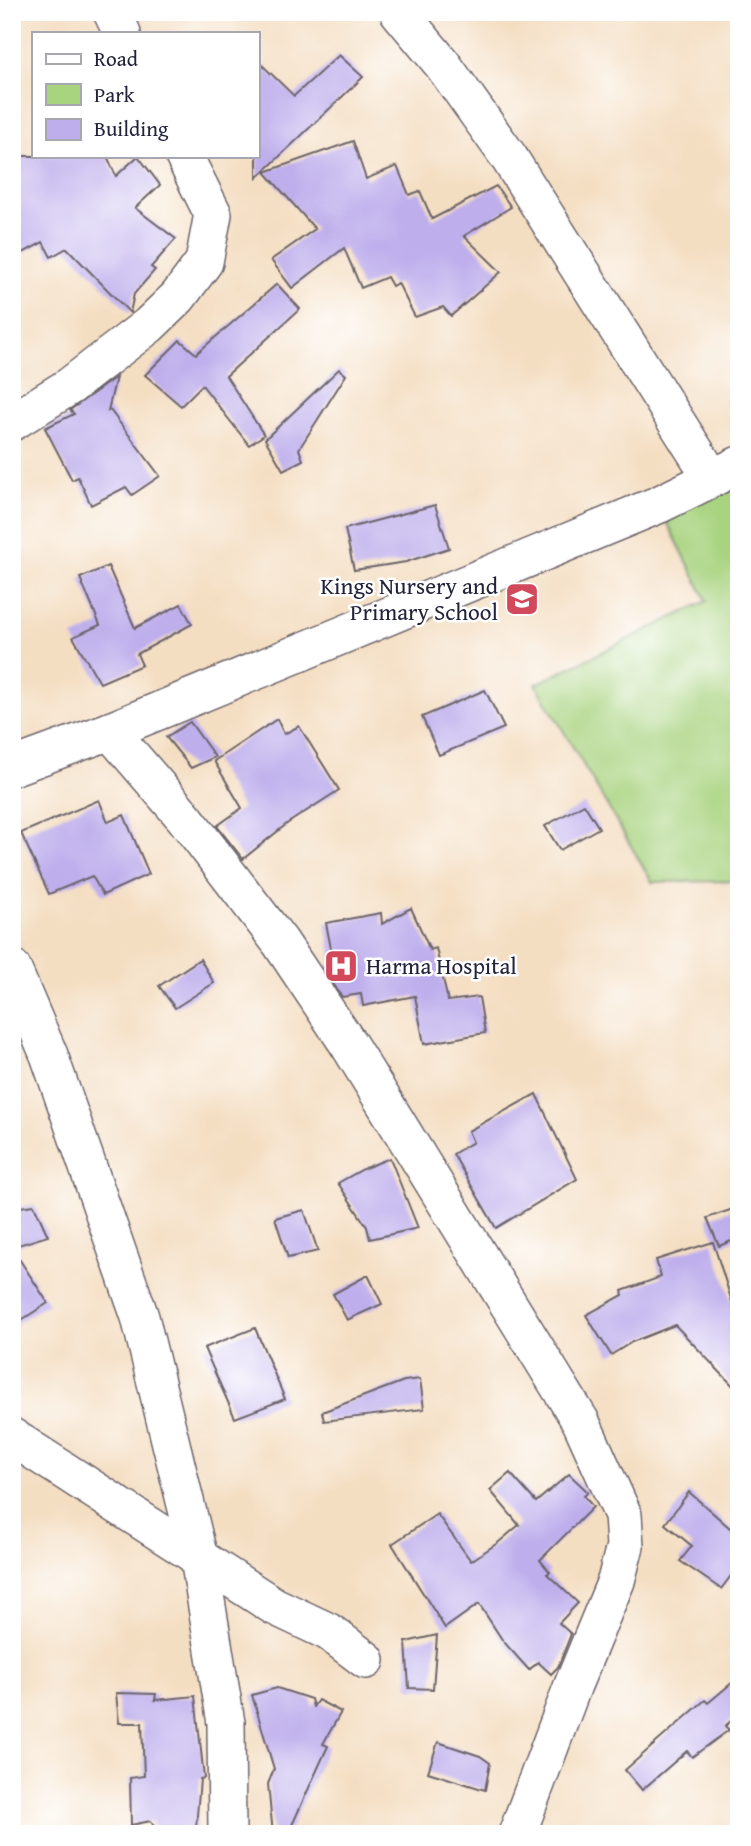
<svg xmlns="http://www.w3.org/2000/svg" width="751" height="1846" font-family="'Gentium Book Plus',serif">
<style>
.green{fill:#a8d37f;stroke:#657a5d;stroke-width:2}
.building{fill:#beaeec}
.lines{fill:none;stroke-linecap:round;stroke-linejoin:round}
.minor-casing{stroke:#6c646a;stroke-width:40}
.minor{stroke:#fff;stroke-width:37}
.labels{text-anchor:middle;stroke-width:5;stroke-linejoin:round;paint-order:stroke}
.poi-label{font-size:23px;fill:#22223b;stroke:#fff;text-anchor:end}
</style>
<rect width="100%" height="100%" fill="#fff"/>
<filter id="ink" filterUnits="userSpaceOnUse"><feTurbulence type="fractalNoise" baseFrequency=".0143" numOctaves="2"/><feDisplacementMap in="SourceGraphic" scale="14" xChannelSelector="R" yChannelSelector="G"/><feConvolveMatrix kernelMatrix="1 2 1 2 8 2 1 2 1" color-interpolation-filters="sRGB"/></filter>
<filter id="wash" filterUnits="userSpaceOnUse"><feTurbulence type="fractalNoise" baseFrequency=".00686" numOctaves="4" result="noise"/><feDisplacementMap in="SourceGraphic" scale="28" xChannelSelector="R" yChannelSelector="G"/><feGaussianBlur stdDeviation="1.57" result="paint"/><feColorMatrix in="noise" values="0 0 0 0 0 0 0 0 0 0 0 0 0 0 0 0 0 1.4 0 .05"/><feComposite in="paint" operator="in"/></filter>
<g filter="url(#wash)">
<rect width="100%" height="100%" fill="#f4dec2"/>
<path class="green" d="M 739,480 L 739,881 L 652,882 L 536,684 L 707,601 L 665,518 Z"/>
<g id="blocks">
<g class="building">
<path d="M 339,55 L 363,77 L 257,178 L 257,60 L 294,96 Z"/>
<path d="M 353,141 L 366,179 L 397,166 L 409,195 L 420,191 L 432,219 L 496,186 L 511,207 L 464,236 L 501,272 L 451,316 L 443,307 L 415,317 L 398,283 L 392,286 L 387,277 L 361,288 L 344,248 L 292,288 L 271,260 L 315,229 L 265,172 Z"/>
<path d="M 13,156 L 107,156 L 116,176 L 138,156 L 160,185 L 135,208 L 176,239 L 151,267 L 155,270 L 134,294 L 130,313 L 67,248 L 51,257 L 43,242 L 12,259 Z"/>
<path d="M 277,284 L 300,309 L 226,376 L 264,435 L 249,445 L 202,385 L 181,406 L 145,375 L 180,340 L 196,354 Z"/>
<path d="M 339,369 L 346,375 L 299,449 L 303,460 L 283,470 L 265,439 Z"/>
<path d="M 116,377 L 108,411 L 110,410 L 160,476 L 132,495 L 126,487 L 91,505 L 78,477 L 72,480 L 45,428 L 74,414 L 70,410 Z"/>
<path d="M 435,505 L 449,548 L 406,562 L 354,570 L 345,529 Z"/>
<path d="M 108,566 L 135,628 L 181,604 L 192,624 L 137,654 L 142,665 L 100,683 L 73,637 L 100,625 L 80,578 Z"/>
<path d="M 485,690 L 504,728 L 439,755 L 422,717 Z"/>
<path d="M 277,719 L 284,734 L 299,726 L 339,790 L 288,823 L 243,859 L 217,826 L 242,808 L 214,761 Z"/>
<path d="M 190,722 L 215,757 L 191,768 L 166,737 Z"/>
<path d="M 99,800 L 108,822 L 124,815 L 149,874 L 103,895 L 92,876 L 49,894 L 21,833 Z"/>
<path d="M 584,804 L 599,828 L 560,850 L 545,826 Z"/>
<path d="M 411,908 L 430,950 L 436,948 L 448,1001 L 479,997 L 485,1033 L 424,1044 L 415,996 L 363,1006 L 361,994 L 342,997 L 326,973 L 325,967 L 334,964 L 326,923 L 381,913 L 382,924 Z"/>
<path d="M 200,959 L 214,983 L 175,1008 L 159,986 Z"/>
<path d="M 536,1094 L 577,1179 L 496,1228 L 453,1154 L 473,1142 L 468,1131 Z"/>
<path d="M 390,1158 L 418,1228 L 370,1239 L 367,1227 L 338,1183 L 365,1168 Z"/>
<path d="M 34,1205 L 48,1236 L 12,1247 L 12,1208 Z"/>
<path d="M 739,1207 L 739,1238 L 719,1246 L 707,1218 Z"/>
<path d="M 304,1210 L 318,1251 L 288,1258 L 275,1218 Z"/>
<path d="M 713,1242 L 739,1324 L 739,1392 L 675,1325 L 632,1342 L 611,1355 L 586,1315 L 623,1295 L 622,1291 L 661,1277 L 656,1260 Z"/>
<path d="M 12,1248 L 48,1303 L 12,1326 Z"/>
<path d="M 368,1275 L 382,1304 L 347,1320 L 333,1294 Z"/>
<path d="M 255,1328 L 285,1399 L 235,1418 L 204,1348 Z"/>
<path d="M 420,1379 L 424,1409 L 324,1421 L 322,1412 L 404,1381 Z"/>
<path d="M 510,1473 L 536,1502 L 569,1474 L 588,1492 L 584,1496 L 593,1507 L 540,1560 L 550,1572 L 547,1574 L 578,1603 L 559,1623 L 571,1634 L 558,1667 L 551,1674 L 538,1662 L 529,1670 L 503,1641 L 479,1604 L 445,1628 L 392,1544 L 437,1514 L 471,1561 L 499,1542 L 519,1525 L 490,1490 Z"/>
<path d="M 689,1492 L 739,1536 L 739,1565 L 721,1589 L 680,1561 L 692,1546 L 665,1524 Z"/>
<path d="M 437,1635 L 433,1689 L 409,1688 L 406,1642 Z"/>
<path d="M 739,1677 L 739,1714 L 725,1726 L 729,1730 L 692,1757 L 687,1751 L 642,1790 L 625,1770 L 705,1700 L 708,1703 Z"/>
<path d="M 277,1688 L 311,1699 L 313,1707 L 318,1700 L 341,1712 L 323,1744 L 328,1746 L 288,1834 L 273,1834 L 268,1784 L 274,1769 L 252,1695 Z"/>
<path d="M 116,1693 L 156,1694 L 155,1700 L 195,1696 L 204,1778 L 200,1779 L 196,1828 L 158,1834 L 151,1821 L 131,1825 L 130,1778 L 144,1776 L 142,1723 L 119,1723 Z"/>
<path d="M 438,1742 L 480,1756 L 490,1763 L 485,1790 L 428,1772 Z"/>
</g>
</g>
</g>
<g filter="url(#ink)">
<use href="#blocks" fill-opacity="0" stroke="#6c646a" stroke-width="2"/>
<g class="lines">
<g class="minor-casing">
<g id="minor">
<path d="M 112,12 L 122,33"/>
<path d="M 399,12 L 443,65 L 508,156 L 712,478"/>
<path d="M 12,422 L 70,386 L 149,325 L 178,297 L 204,262 L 213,214 L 184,156"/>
<path d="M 110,731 L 185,818 L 231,878 L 280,942 L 349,1045 L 581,1422 L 623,1515 L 625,1546 L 616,1581 L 573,1685 L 517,1834"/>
<path d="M 12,767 L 110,731 L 660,504 L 739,465"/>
<path d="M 12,968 L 49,1055 L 140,1317 L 199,1558 L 226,1723 L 227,1834"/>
<path d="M 12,1437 L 274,1606 L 329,1632 L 366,1660"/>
</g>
</g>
<use href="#minor" class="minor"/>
</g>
</g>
<defs>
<g id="school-square" transform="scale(1.75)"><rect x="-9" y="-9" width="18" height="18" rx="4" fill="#d1495b" stroke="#fff"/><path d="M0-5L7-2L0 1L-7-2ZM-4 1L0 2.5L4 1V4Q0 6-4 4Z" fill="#fff"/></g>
<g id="hospital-square" transform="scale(1.75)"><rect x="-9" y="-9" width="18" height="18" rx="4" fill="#d1495b" stroke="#fff"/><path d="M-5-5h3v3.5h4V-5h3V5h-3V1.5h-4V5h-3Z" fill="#fff"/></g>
</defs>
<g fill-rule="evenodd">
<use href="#school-square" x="522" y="599"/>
<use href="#hospital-square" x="341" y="966"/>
</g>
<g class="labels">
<g class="poi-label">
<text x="498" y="594">Kings Nursery and<tspan x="498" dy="26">Primary School</tspan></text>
<text x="366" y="974" text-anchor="start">Harma Hospital</text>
</g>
</g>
<rect width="751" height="1846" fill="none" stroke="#fff" stroke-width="42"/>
<rect x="32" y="32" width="228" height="126" fill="#ffffff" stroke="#a7a7b1" stroke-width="2"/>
<rect x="46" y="54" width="35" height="10" fill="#ffffff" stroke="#a7a7b1" stroke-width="2"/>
<text x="94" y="66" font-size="21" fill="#22223b">Road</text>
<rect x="46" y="84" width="35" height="21" fill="#a8d37f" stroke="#a7a7b1" stroke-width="2"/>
<text x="94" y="102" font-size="21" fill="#22223b">Park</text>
<rect x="46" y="119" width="35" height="21" fill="#beaeec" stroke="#a7a7b1" stroke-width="2"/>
<text x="94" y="136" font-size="21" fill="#22223b">Building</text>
</svg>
